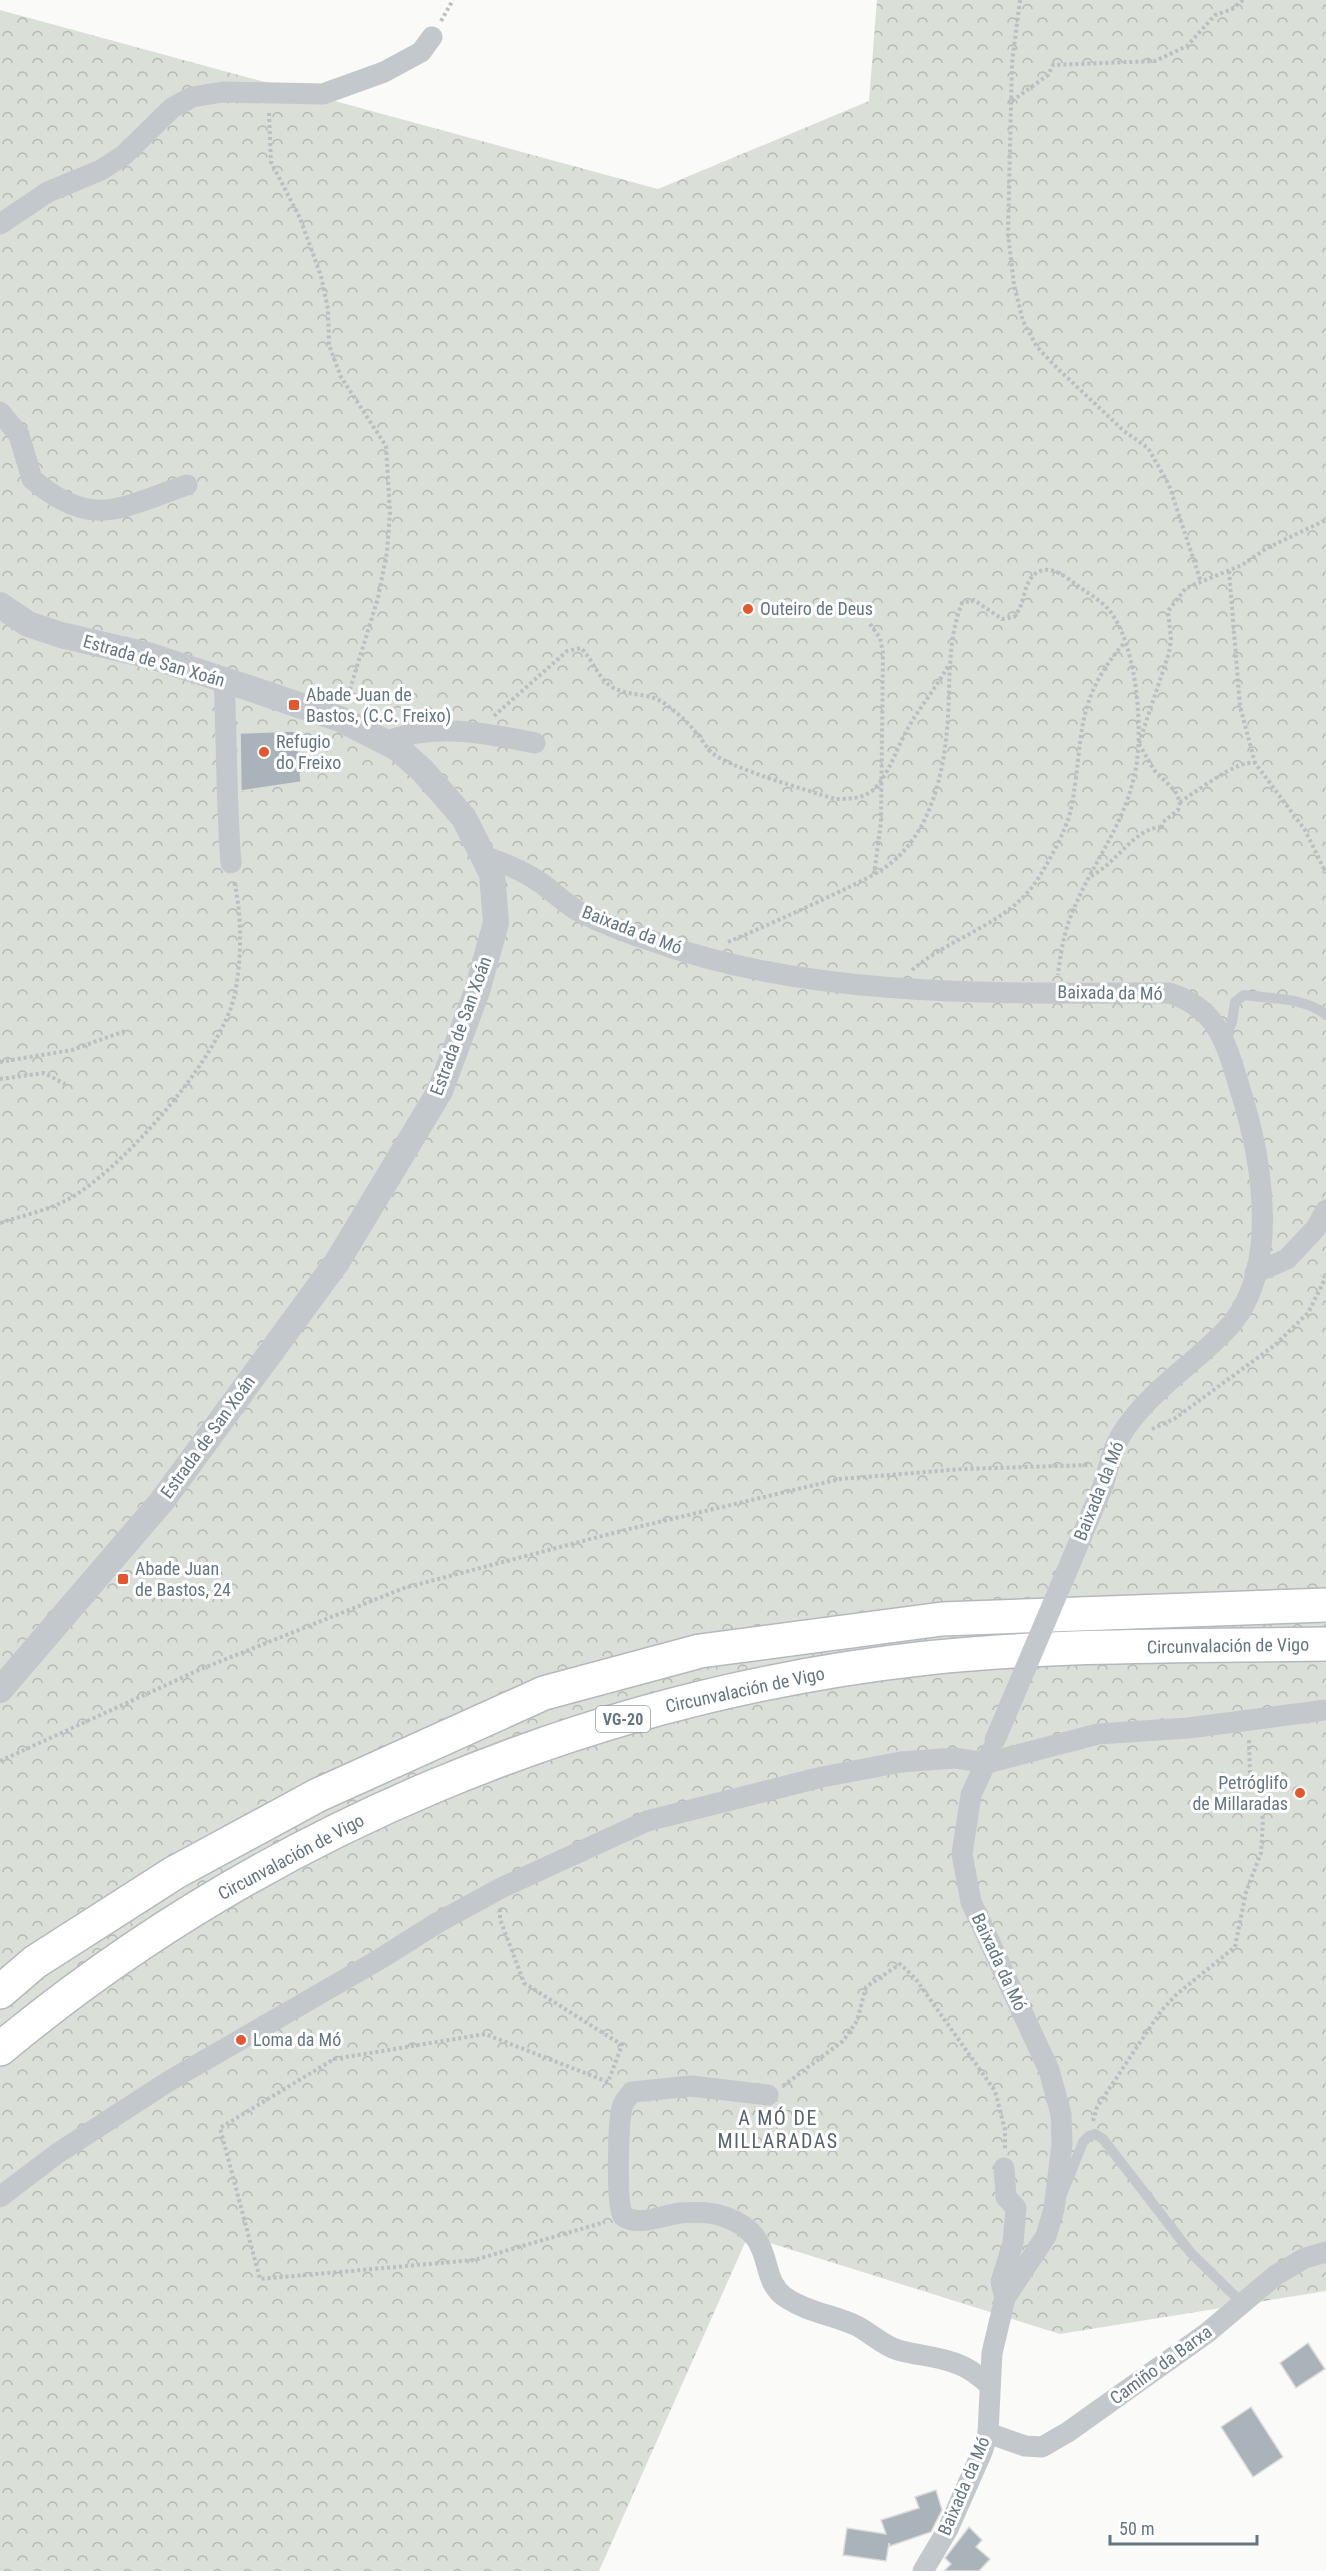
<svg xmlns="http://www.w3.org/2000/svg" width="1326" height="2571" font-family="'Roboto Condensed',sans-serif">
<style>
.forest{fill:url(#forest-crowns)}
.building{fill:#aab3b9;stroke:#dcdcda;stroke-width:1.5}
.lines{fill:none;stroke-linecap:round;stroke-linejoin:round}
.motorway-casing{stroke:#b4b9bd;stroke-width:36}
.path{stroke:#bbbfc2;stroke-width:4;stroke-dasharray:3 3;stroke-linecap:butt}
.service{stroke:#c3c8cc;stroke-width:10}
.minor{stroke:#c3c8cc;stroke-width:21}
.tertiary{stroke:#c3c8cc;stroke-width:26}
.motorway{stroke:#fff;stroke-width:33}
.minor-bridge{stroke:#c3c8cc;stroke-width:21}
.poi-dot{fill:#e4572e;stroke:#fff;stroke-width:2}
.labels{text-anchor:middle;stroke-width:6;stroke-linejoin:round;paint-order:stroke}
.shield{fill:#fff;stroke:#939fa8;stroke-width:1.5}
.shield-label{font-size:16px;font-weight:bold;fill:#657683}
.poi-label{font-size:18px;fill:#657683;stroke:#fff;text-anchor:start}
.street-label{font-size:18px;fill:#657683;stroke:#fff}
.neighbourhood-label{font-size:20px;letter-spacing:1.5px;fill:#57646e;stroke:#fff}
</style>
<defs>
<pattern id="forest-crowns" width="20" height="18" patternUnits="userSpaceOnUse" patternTransform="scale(1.5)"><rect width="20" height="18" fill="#dadfd7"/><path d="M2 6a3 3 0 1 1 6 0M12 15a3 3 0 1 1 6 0" fill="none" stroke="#b4b9b4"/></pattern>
</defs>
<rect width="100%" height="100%" fill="#fafaf8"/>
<path class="forest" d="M 877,0 L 1326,0 L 1326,2291 L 1060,2334 L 748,2236 L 599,2571 L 0,2571 L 0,10 L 658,189 L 869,101 Z"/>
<g class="building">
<path d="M 297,731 L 301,782 L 241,791 L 240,733 Z"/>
<path d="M 1308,2343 L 1325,2369 L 1296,2388 L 1280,2363 Z"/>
<path d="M 1251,2407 L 1283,2457 L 1253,2477 L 1221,2427 Z"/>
<path d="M 936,2490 L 942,2510 L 931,2532 L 890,2546 L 889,2543 L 886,2561 L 843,2555 L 847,2528 L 886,2534 L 881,2520 L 919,2508 L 915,2497 Z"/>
<path d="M 969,2527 L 982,2540 L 976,2547 L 990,2559 L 979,2571 L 944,2571 L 951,2564 L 945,2558 Z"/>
</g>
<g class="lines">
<g class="motorway-casing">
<g id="motorway">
<path d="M 0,1992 L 35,1962 L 174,1873 L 318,1795 L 544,1693 L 700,1651 L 942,1619 L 1326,1605"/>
<path d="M 0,2049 C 261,1832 589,1695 927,1658 C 1059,1644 1193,1646 1326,1644"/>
</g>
</g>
<g class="path">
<path d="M 1020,0 L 1012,63 L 1008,234 L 1014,285 L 1023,321 L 1037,347 L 1057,368 L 1124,431 L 1148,448 L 1169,485 L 1201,582"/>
<path d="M 441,21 L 453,0"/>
<path d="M 1012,101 L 1048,75 L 1053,65 L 1155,61 L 1187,46 L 1215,15 L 1232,9 L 1243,0"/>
<path d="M 269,113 L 271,162 L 300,218 L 321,276 L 328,309 L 329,345 L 341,377 L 386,446 L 390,512 L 387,552 L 378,598 L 347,699"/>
<path d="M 1229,571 L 1240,706 L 1255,763"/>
<path d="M 870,624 L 880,638 L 883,653 L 881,822 L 874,874"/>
<path d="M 494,716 L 567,651 L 581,648 C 593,660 597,677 612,687 C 629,697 648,692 664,703 C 676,712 688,722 697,734 C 702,739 706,747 711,752 C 731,769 807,790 835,799 C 849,799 863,799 874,789 C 890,773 897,747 908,728 C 920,707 936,688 948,666"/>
<path d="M 1139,743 L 1169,653 L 1171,639 L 1168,611 L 1186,588 L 1242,565 L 1267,548 L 1326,520"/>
<path d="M 1139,744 L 1154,770 L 1175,791 L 1180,802 L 1178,810 L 1163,822 L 1161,830"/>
<path d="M 1180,802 C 1196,792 1238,759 1255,763 L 1305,830 L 1326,873"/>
<path d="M 1091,876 C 1116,864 1133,829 1161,827"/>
<path d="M 728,942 C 766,926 803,909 841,891 C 861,881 883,872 899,856 C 932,823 943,774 947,730 C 951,687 946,643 962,603 L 974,600 L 1002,619 L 1014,617 C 1026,605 1022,578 1040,571 C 1053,566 1067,578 1077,585 C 1087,593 1101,600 1109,610 C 1137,644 1144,731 1135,773 C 1123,830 1088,868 1069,921 C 1063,938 1060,957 1058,975"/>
<path d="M 912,970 C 949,938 1007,924 1035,883 C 1047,866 1067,829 1071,809 C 1085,737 1072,703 1125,642"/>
<path d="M 0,1062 L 72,1050 L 125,1031"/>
<path d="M 0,1079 L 44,1073 L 65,1084"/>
<path d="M 0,1223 C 21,1216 45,1211 65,1201 C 120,1173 223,1055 235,993 C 242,956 242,917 234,880"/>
<path d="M 1152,1429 L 1174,1419 L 1275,1345 L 1308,1313 L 1326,1277"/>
<path d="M 0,1761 L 201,1669 L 404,1588 L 621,1531 L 840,1479 L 963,1469 L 1090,1465"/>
<path d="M 500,1909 L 500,1919 L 524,1983 L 622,2045 L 608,2082 L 485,2034 L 334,2059 L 220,2128 L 260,2279 L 474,2260 L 605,2222"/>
<path d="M 783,2086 L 843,2041 L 857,2021 L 866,1987 L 900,1964 L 915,1978 L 995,2091 L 1005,2130 L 1005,2149"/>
<path d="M 1093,2121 L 1097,2107 L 1161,2011 L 1177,1994 L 1235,1947 L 1246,1892 L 1261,1853 L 1263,1820 L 1259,1796 L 1250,1776 L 1249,1739"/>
</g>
<g class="service">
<path d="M 1224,1043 L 1232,1022 L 1235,1002 L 1244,995 C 1269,999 1306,997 1326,1015"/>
<path d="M 1061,2197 L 1083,2142 L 1089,2136 L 1095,2134 L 1103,2139 L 1191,2253 L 1242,2303"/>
</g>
<g class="minor">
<path d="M 0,224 L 48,192 L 101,170 L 124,155 L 172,108 L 192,97 L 223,92 L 323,94 L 384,72 L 421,52 L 432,37"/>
<path d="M 0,412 L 19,435 L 32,479 C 93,531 121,507 187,485"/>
<path d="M 224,679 C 227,741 226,802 231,863"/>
<path d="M 386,742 C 434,722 486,733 535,743"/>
<path d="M 484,856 C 503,863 522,870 538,881 C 553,891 566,905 582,913 C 606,925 633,935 658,943 C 818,999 1002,993 1169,993 C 1218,1008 1226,1043 1240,1089 C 1262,1159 1283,1274 1224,1332 C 1190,1367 1147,1393 1121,1435 C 1112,1450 1108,1469 1103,1486"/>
<path d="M 1255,1273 L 1287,1259 L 1316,1228 L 1326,1210"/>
<path d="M 768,2095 L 691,2086 L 632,2092 C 628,2097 623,2102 622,2108 C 618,2125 616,2203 623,2216 C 639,2227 663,2215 680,2213 C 693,2212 713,2212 725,2217 C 781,2237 754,2279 788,2299 C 808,2312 833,2315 855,2325 C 870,2332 883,2346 898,2350 C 919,2356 940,2356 960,2365 C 971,2369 981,2378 990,2385"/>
<path d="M 1004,2168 L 1006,2197 L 1016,2208 L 1013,2243 L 1001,2282 L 1005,2298"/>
<path d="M 0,2197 L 58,2153 L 169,2081 L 380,1959 L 437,1923 L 501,1888 L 647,1821 L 822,1777 L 901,1762 L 955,1758 L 987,1763 L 1098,1734 L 1188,1728 L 1326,1710"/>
<path d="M 988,2433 L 1025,2446 L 1042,2447 L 1068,2432 L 1207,2333 L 1276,2275 L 1305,2258 L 1326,2252"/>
<path d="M 923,2571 L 948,2529 L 982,2452 L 988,2433 L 992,2353 L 1005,2298 L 1046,2236 L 1054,2209 L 1062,2145 L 1061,2114 L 1049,2070 L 971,1902 L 962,1854 L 971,1795 L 991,1751"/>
</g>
<path class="tertiary" d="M 0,605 L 28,624 L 61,635 L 151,656 L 255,690 L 340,719 L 397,748 L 422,770 L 464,818 L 492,874 L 496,923 L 477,991 L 440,1091 L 337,1262 L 162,1501 L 0,1690"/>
<use href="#motorway" class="motorway"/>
<path class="minor-bridge" d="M 995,1740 L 1103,1486"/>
</g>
<g class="poi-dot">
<circle cx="748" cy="609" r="6"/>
<rect x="288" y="699" width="12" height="12" rx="3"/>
<circle cx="264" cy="752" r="6"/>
<rect x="117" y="1573" width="12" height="12" rx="3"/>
<circle cx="1300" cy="1793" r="6"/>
<circle cx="241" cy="2040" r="6"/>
</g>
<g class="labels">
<rect class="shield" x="596" y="1706" width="54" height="26" rx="4.5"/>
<g class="shield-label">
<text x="623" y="1725">VG-20</text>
</g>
<g class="poi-label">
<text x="760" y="615">Outeiro de Deus</text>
<text x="306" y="701">Abade Juan de<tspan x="306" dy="21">Bastos, (C.C. Freixo)</tspan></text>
<text x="276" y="748">Refugio<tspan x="276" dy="21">do Freixo</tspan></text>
<text x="135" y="1575">Abade Juan<tspan x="135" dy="21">de Bastos, 24</tspan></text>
<text x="1288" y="1789" text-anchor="end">Petróglifo<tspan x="1288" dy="21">de Millaradas</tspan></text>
<text x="253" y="2046">Loma da Mó</text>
</g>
<g class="street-label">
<text transform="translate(154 661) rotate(16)" y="6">Estrada de San Xoán</text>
<text transform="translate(632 930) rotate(21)" y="6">Baixada da Mó</text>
<text transform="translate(1110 993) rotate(1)" y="6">Baixada da Mó</text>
<text transform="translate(461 1026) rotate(-70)" y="6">Estrada de San Xoán</text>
<text transform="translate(208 1437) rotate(-54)" y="6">Estrada de San Xoán</text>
<text transform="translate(1099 1491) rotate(-68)" y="6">Baixada da Mó</text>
<text transform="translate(1228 1646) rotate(-1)" y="6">Circunvalación de Vigo</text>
<text transform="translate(745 1690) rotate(-12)" y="6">Circunvalación de Vigo</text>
<text transform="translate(291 1857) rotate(-28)" y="6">Circunvalación de Vigo</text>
<text transform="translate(999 1962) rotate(65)" y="6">Baixada da Mó</text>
<text transform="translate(1161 2365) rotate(-36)" y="6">Camiño da Barxa</text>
<text transform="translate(964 2486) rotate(-67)" y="6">Baixada da Mó</text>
</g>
<g class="neighbourhood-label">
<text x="778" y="2125">A MÓ DE<tspan x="778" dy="23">MILLARADAS</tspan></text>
</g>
</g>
<path d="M1110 2535v9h147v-9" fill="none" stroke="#657683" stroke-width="3"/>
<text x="1119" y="2535" font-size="18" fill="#657683" stroke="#ffffff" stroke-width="4.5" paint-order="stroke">50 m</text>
</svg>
